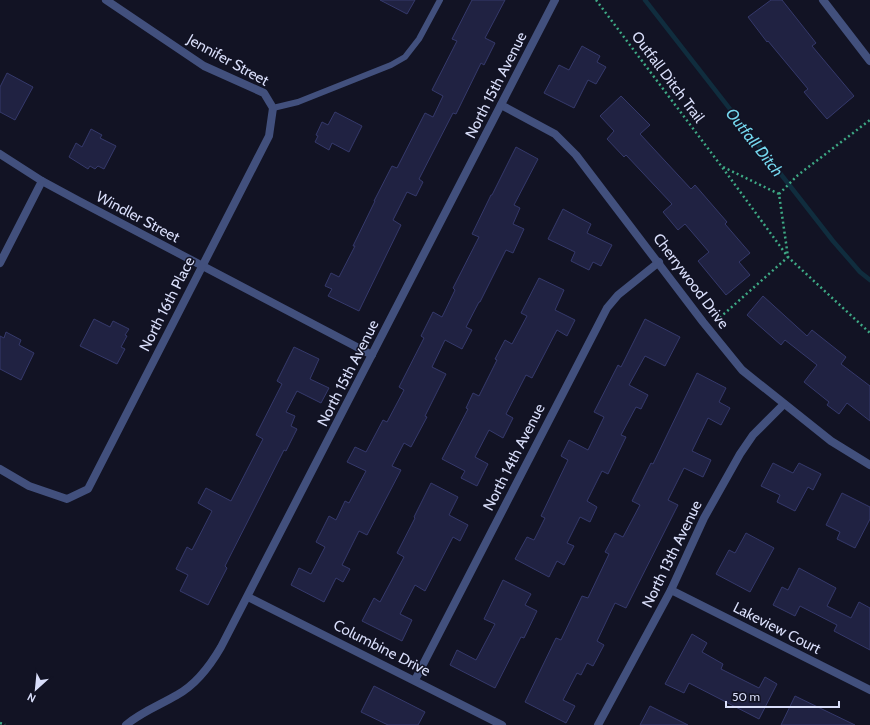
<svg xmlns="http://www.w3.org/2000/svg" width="870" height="725" font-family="Cabin,sans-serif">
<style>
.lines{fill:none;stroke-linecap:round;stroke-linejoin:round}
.stream{stroke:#102d3e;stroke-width:4.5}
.building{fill:#202242;stroke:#35396b}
.path{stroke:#3ea985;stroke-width:2.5;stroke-dasharray:2 3;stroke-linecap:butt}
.service{stroke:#42507d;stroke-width:6}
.minor{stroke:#42507d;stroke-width:8}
.labels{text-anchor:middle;stroke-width:3;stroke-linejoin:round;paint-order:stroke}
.street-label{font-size:15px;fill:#d9defa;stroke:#121324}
.water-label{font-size:16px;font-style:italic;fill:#74d7ee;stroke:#121324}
</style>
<rect width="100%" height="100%" fill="#121324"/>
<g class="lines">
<path class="stream" d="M 645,0 L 833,241 L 860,272 L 870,280"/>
</g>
<g class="building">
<path d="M 380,0 L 415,0 L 407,14 Z"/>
<path d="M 472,0 L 505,0 L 485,38 L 495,43 L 484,65 L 481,63 L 456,114 L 453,113 L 419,179 L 423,182 L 416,196 L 407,192 L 393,220 L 401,225 L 359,311 L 328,296 L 332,289 L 325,286 L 331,273 L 339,277 L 355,246 L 353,246 L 375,201 L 374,201 L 392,166 L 397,168 L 425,113 L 433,117 L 443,96 L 432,90 L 457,41 L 452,39 Z"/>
<path d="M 771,0 L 782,0 L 816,43 L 812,46 L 854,96 L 827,119 L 804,92 L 808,89 L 768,41 L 767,42 L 748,17 Z"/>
<path d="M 582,46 L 600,56 L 597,62 L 606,67 L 596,84 L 588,80 L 574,108 L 544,93 L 559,65 L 569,70 Z"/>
<path d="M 7,73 L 33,87 L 15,120 L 0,112 L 0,87 Z"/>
<path d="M 621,96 L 650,125 L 640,134 L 691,189 L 695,185 L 727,222 L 725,224 L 750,253 L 739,262 L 750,275 L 726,295 L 698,261 L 709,252 L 685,224 L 678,230 L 663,212 L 672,204 L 626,155 L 624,157 L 607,139 L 614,131 L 600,116 Z"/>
<path d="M 335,112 L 362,126 L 349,152 L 332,143 L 329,150 L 315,142 L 318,136 L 316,135 L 322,122 L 328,125 Z"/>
<path d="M 91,129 L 102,135 L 100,138 L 116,146 L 104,169 L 98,166 L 95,169 L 90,166 L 88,169 L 69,157 L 76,143 L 82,147 Z"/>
<path d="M 516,147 L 538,159 L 514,205 L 520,208 L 513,224 L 524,229 L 513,253 L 506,250 L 480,302 L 479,302 L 466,327 L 472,330 L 462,349 L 445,340 L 432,367 L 446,374 L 425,416 L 427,417 L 411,447 L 404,443 L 392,466 L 401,470 L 367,535 L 359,531 L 342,565 L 350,569 L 343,582 L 336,578 L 324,602 L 291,585 L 299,568 L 311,574 L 325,547 L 316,542 L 329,516 L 336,520 L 345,501 L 349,503 L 366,471 L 347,462 L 355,447 L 366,452 L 383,420 L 387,422 L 404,390 L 399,387 L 424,338 L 421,336 L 433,312 L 442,317 L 455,290 L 453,288 L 479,237 L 472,234 L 491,195 L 492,195 Z"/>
<path d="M 563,209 L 591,224 L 587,233 L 612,245 L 601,266 L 593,262 L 589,270 L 571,261 L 575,252 L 548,239 Z"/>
<path d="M 539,278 L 564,290 L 555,310 L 575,320 L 567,336 L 557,330 L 532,378 L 526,375 L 506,414 L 513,418 L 503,438 L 489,430 L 475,457 L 488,464 L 477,486 L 461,478 L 465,471 L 442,459 L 468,409 L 466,408 L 473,393 L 479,396 L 497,360 L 495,359 L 505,340 L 512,344 L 527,316 L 521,313 Z"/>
<path d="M 763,296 L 807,336 L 812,330 L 846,357 L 841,364 L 870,386 L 870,421 L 847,403 L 839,414 L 827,405 L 829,402 L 804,382 L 817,365 L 785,340 L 781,345 L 747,315 Z"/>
<path d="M 94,319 L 110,327 L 113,321 L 129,329 L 125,335 L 127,336 L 121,347 L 125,349 L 117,364 L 80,346 Z"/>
<path d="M 645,319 L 680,337 L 665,366 L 645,356 L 629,385 L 648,395 L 641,409 L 636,407 L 621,435 L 626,437 L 608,474 L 602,471 L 587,501 L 597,507 L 590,522 L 580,517 L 567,543 L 574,546 L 564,565 L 557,561 L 549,577 L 515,559 L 527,537 L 534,540 L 545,518 L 541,516 L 568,460 L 561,456 L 569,440 L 588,450 L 604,417 L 594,412 L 618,365 L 621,367 Z"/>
<path d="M 6,332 L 21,340 L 19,345 L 34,353 L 21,380 L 0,369 L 0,336 L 4,338 Z"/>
<path d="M 294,347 L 319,359 L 310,379 L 329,388 L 321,403 L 297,391 L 286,412 L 295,416 L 291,426 L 297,429 L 286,451 L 284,450 L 225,566 L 227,568 L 208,605 L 180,591 L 188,575 L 176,569 L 187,547 L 192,550 L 212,511 L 198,503 L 206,488 L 231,501 L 263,439 L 256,435 L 282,384 L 277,381 Z"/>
<path d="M 697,373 L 726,388 L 719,402 L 730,408 L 721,425 L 708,418 L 692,451 L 711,460 L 703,477 L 684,468 L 668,500 L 678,505 L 626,608 L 615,603 L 597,641 L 604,645 L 593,666 L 587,663 L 581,675 L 577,673 L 563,700 L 575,706 L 566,723 L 525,702 L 556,638 L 561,640 L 582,596 L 588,598 L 609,554 L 605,552 L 615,533 L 623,537 L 640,505 L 632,501 L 651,463 L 653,464 Z"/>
<path d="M 773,463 L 793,473 L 799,463 L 821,474 L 813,490 L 808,487 L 795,511 L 777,502 L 780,495 L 761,486 Z"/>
<path d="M 431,483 L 458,497 L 449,515 L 468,525 L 460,541 L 453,537 L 425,591 L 415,585 L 400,614 L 412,620 L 402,641 L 362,621 L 374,598 L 380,602 L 404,557 L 397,553 L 415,518 L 414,517 Z"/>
<path d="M 842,493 L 870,507 L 870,519 L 855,548 L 837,539 L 840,532 L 826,525 Z"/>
<path d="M 746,533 L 774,548 L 750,592 L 716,574 L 729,550 L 735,553 Z"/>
<path d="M 799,568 L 836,588 L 827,606 L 851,618 L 859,602 L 870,608 L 870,650 L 834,631 L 837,625 L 800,606 L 795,616 L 773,605 L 782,587 L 788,590 Z"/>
<path d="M 503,580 L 531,594 L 525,605 L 537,611 L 524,638 L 521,637 L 495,688 L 450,665 L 457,650 L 476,660 L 495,624 L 484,619 Z"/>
<path d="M 692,634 L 707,643 L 702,652 L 723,664 L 721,669 L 759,688 L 765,677 L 777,684 L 759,719 L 689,683 L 684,693 L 665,684 Z"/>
<path d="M 374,686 L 425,712 L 418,725 L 388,725 L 361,712 Z"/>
<path d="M 795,696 L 855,725 L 781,725 Z"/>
<path d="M 650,706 L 688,725 L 640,725 Z"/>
</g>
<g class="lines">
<g class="path">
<path d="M 596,0 L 722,167 L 788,257 L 870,333"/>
<path d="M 779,194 L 798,175 L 870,120"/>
<path d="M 716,321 L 788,257 L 779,194 L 723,167"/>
<path d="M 0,723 L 5,725"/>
</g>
<path class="service" d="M 273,108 L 298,102 L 391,65 L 405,57 L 419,39 L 440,0"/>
<g class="minor">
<path d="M 823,0 L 870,61"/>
<path d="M 501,105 L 555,134 L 576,155 L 703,322 L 742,370 L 831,441 L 870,465"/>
<path d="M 0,154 L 42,181 L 79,201 L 372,355"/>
<path d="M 0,263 L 42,181"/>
<path d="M 0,469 L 29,486 L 67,499 L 88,489 L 269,136 L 273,108 L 264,93 L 204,66 L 106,0"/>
<path d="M 671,590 L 870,690"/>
<path d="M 248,597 L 502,725"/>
<path d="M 415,680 L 607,308 L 618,295 L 659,262"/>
<path d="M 126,725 C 141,712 160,705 177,695 C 197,684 210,666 221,647 L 555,0"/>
<path d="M 598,725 L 671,590 L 704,518 L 740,454 L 753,435 L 784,404"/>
</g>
</g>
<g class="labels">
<g class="street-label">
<text transform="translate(228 60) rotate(29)" y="5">Jennifer Street</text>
<text transform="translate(668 77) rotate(53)" y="5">Outfall Ditch Trail</text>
<text transform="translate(496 85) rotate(-63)" y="5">North 15th Avenue</text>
<text transform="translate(138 217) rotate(28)" y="5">Windler Street</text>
<text transform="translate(691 281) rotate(53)" y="5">Cherrywood Drive</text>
<text transform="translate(167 304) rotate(-63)" y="5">North 16th Place</text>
<text transform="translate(348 373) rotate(-63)" y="5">North 15th Avenue</text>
<text transform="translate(514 457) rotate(-63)" y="5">North 14th Avenue</text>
<text transform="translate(672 554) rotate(-64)" y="5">North 13th Avenue</text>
<text transform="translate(777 628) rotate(27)" y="5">Lakeview Court</text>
<text transform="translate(382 648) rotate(27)" y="5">Columbine Drive</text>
</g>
<g class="water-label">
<text transform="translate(755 142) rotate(52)" y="6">Outfall Ditch</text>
</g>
</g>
<g transform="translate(36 689) rotate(207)" stroke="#121324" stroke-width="3" paint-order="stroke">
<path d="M0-3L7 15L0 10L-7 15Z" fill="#d9defa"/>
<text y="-6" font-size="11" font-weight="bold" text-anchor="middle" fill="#d9defa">N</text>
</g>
<path d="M726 701v6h113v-6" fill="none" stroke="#d9defa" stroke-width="2"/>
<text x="732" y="701" font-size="12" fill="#d9defa" stroke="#121324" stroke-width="3" paint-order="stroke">50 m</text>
</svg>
